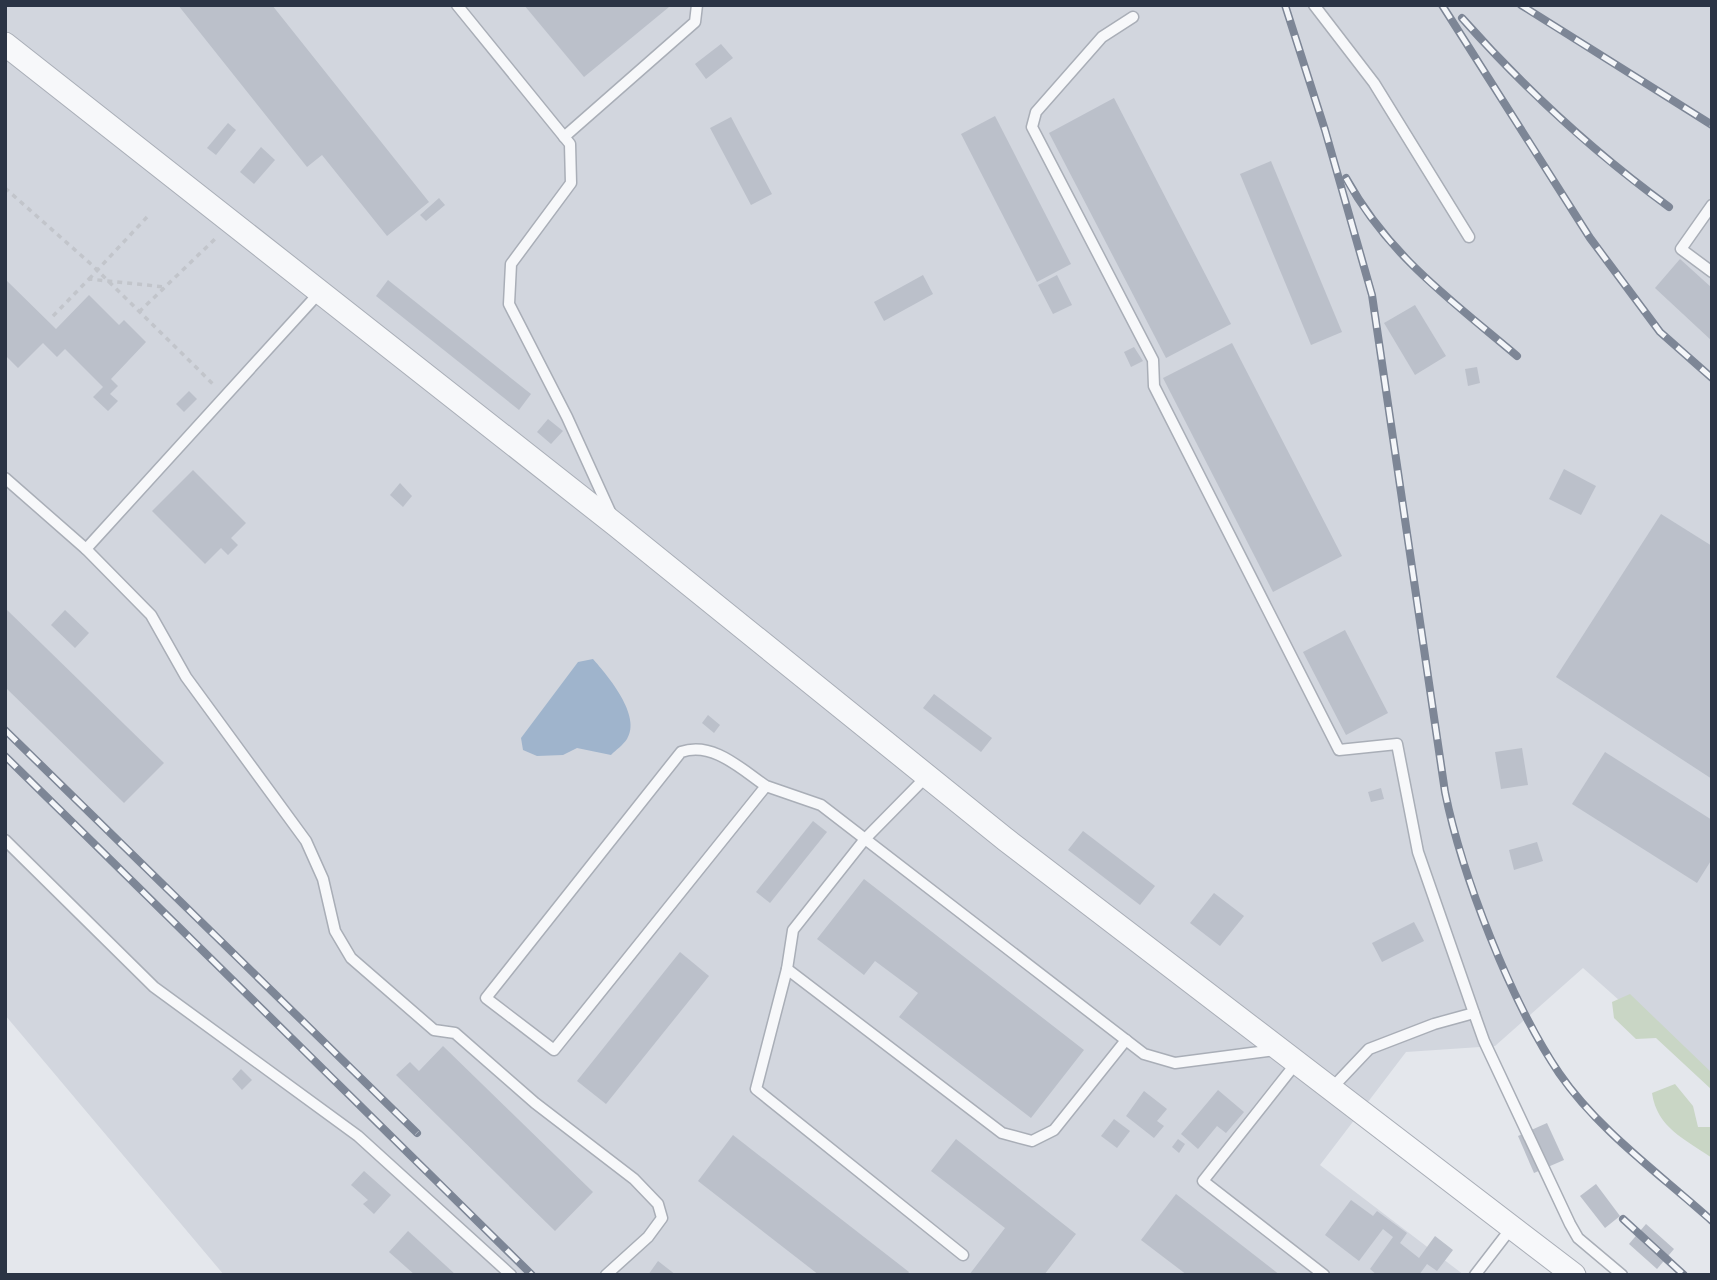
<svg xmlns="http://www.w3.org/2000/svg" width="1717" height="1280" font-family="'Open Sans',sans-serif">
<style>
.built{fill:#d2d6de}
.green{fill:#c9d6c5}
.water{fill:#9fb4cc}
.building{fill:#bbc0ca}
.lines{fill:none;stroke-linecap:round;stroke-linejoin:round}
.lane-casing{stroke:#a9aeb7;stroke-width:13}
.street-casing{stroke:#a9aeb7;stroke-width:25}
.path{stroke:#c2c5cb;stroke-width:3.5;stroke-dasharray:5 5;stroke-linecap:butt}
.lane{stroke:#f7f8fa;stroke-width:10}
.street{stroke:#f7f8fa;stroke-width:23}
.rail-casing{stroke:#7d8696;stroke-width:8}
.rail{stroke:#f4f6f9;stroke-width:5;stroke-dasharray:16;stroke-linecap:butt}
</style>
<rect width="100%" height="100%" fill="#e4e7ec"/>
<path class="built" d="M 5,5 L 1712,5 L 1712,1083 L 1583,968 L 1495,1046 L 1406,1052 L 1320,1165 L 1464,1275 L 224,1275 L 5,1015 Z"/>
<g class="green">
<path d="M 1630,994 L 1712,1073 L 1712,1090 L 1656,1038 L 1636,1039 L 1614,1018 L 1612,1002 Z"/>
<path d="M 1675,1084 L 1693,1106 L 1698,1127 L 1712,1127 L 1712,1158 C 1685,1139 1657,1128 1652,1093 Z"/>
</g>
<path class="water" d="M 593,659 C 608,676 642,716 627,739 C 623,745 616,750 611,755 L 577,748 L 563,755 L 537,756 L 523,750 L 521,738 L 578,662 Z"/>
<g class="building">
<path d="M 178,5 L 272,5 L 429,202 L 387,236 L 322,155 L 307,167 Z"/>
<path d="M 524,5 L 668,5 L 669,7 L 584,77 Z"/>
<path d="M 721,44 L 733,58 L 706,79 L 695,64 Z"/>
<path d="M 1114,98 L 1231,324 L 1166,358 L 1049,133 Z"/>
<path d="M 995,116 L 1071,264 L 1037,282 L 961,134 Z"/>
<path d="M 731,117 L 772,194 L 751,205 L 710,128 Z"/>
<path d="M 228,123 L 236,130 L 216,155 L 207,148 Z"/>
<path d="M 261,147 L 275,160 L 254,184 L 240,172 Z"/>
<path d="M 1271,161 L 1342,332 L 1311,345 L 1240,174 Z"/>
<path d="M 439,198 L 445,205 L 426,221 L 420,215 Z"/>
<path d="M 1680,259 L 1712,288 L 1712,341 L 1655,288 Z"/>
<path d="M 923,275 L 933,294 L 884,321 L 874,302 Z"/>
<path d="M 1057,275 L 1072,305 L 1053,314 L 1038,285 Z"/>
<path d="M 5,279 L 56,329 L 89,295 L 119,325 L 124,320 L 146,342 L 111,379 L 118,386 L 110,394 L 118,401 L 108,411 L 93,397 L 103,387 L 65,349 L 57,357 L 43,343 L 18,368 L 5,355 Z"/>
<path d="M 388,280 L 531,394 L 519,410 L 376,296 Z"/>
<path d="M 1415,305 L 1446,356 L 1415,375 L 1384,323 Z"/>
<path d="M 1232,343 L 1342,556 L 1273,592 L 1163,378 Z"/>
<path d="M 1134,347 L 1143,361 L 1131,367 L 1124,352 Z"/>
<path d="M 1477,367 L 1480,383 L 1468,386 L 1465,369 Z"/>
<path d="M 189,391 L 197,399 L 184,412 L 176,404 Z"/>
<path d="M 548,419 L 563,431 L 551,444 L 537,432 Z"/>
<path d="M 1564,469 L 1596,486 L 1581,515 L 1549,499 Z"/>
<path d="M 193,470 L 246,523 L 231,538 L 238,545 L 228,555 L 221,548 L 205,564 L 152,511 Z"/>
<path d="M 400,483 L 412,496 L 403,507 L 390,495 Z"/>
<path d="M 1661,514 L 1712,546 L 1712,779 L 1556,677 Z"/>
<path d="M 5,608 L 164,763 L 124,803 L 5,687 Z"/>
<path d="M 65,610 L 89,633 L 75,648 L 51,625 Z"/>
<path d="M 1345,630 L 1388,713 L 1346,735 L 1303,652 Z"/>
<path d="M 934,694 L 992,738 L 981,752 L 923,708 Z"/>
<path d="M 708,715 L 720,725 L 714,733 L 702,723 Z"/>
<path d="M 1522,748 L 1528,785 L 1501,789 L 1495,752 Z"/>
<path d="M 1605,752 L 1712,820 L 1712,859 L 1697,883 L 1572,804 Z"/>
<path d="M 1381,788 L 1384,799 L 1371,802 L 1368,792 Z"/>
<path d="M 813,821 L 827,832 L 770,903 L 756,892 Z"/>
<path d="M 1083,831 L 1155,886 L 1140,905 L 1068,850 Z"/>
<path d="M 1537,842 L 1543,861 L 1514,870 L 1509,850 Z"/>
<path d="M 864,879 L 1084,1050 L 1031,1118 L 899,1017 L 918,993 L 875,961 L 864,975 L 817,939 Z"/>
<path d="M 1214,893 L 1244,916 L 1220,946 L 1190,923 Z"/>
<path d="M 1414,922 L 1424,941 L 1382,962 L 1372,943 Z"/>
<path d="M 680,952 L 709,976 L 606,1104 L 577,1081 Z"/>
<path d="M 443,1046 L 593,1192 L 555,1231 L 396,1075 L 410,1062 L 419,1071 Z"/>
<path d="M 241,1069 L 252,1080 L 242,1090 L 232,1079 Z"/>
<path d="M 1218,1090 L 1244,1112 L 1226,1133 L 1217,1126 L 1198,1149 L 1181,1134 Z"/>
<path d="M 1144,1091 L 1167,1109 L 1157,1121 L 1164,1126 L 1154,1138 L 1126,1116 Z"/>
<path d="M 1114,1119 L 1130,1131 L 1117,1148 L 1101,1136 Z"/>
<path d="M 1547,1123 L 1564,1160 L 1534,1173 L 1518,1136 Z"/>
<path d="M 733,1135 L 909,1272 L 907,1275 L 819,1275 L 698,1181 Z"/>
<path d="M 956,1139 L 1076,1234 L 1044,1275 L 969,1275 L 1005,1228 L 931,1171 Z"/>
<path d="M 1178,1139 L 1185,1144 L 1179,1153 L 1172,1147 Z"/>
<path d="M 364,1171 L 391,1195 L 374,1214 L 363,1204 L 368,1200 L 351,1185 Z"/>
<path d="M 1596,1184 L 1620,1216 L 1605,1228 L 1580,1196 Z"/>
<path d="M 1176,1194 L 1280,1275 L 1187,1275 L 1141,1240 Z"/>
<path d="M 1351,1200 L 1373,1216 L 1377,1211 L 1407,1233 L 1400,1243 L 1419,1258 L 1435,1236 L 1453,1250 L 1437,1271 L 1427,1264 L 1419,1275 L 1377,1275 L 1370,1269 L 1393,1237 L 1383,1229 L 1359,1261 L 1325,1235 Z"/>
<path d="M 1646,1224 L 1674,1249 L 1657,1269 L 1629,1244 Z"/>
<path d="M 408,1231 L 456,1275 L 415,1275 L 389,1252 Z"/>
<path d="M 658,1261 L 676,1275 L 648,1275 Z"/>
</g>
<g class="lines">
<g class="lane-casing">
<g id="lane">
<path d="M 457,5 L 570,144 L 571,183 L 511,264 L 509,304 L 567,417 L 612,516"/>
<path d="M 1314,5 L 1374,83 L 1469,237"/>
<path d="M 1133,17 L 1102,37 L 1036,112 L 1032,127 L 1153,360 L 1154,386 L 1339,750 L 1397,744 L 1418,852 L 1474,1013 L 1434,1024 L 1369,1049 L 1332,1088"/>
<path d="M 564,137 L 695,22 L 697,5"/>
<path d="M 1712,205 L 1681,249 L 1712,272"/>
<path d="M 5,478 L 86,549 L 319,293"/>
<path d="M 86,549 L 151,615 L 186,677 L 306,841 L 323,879 L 335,931 L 351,958 L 434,1030 L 455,1033 L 535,1103 L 634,1179 L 658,1204 L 662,1218 L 648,1237 L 606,1275"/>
<path d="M 927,776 L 865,839 L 793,930 L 787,969 L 1002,1133 L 1032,1141 L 1054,1130 L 1126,1040"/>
<path d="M 766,786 C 741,769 713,741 681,752 L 486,998 L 554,1050 L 766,786 L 821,805 L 1144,1054 L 1175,1063 L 1275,1050"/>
<path d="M 5,840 L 154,987 L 358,1136 L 511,1275"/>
<path d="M 787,969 L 756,1089 L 963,1255"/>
<path d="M 1474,1013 L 1484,1041 L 1570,1224 L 1578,1238 L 1622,1275"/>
<path d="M 1297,1062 L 1203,1181 L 1324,1275"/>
<path d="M 1475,1275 L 1512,1227"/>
</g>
</g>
<g class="street-casing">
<path id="street" d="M 5,44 L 616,525 L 1005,839 L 1574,1275"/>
</g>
<g class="path">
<path d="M 5,188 L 92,265 L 215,386"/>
<path d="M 89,279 L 147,217"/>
<path d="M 139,312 L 216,238"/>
<path d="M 53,316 L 89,279 L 165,287"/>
</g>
<use href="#lane" class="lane"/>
<use href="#street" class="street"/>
<g class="rail-casing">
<g id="rail">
<path d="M 1285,5 L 1325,130 L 1372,295 L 1445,792 C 1462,876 1511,1002 1559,1073 C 1598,1130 1661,1175 1712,1221"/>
<path d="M 1442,5 L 1590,238 L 1660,332 L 1712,378"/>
<path d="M 1521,5 L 1712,125"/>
<path d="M 1462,18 C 1525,89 1592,151 1669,207"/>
<path d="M 1346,178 C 1389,256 1450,299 1517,356"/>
<path d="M 5,730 L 417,1133"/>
<path d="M 5,756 L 532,1275"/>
<path d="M 1623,1219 L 1684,1275"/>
</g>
</g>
<use href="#rail" class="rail"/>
</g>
<rect width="1717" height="1280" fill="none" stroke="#2b3445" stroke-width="14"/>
</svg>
